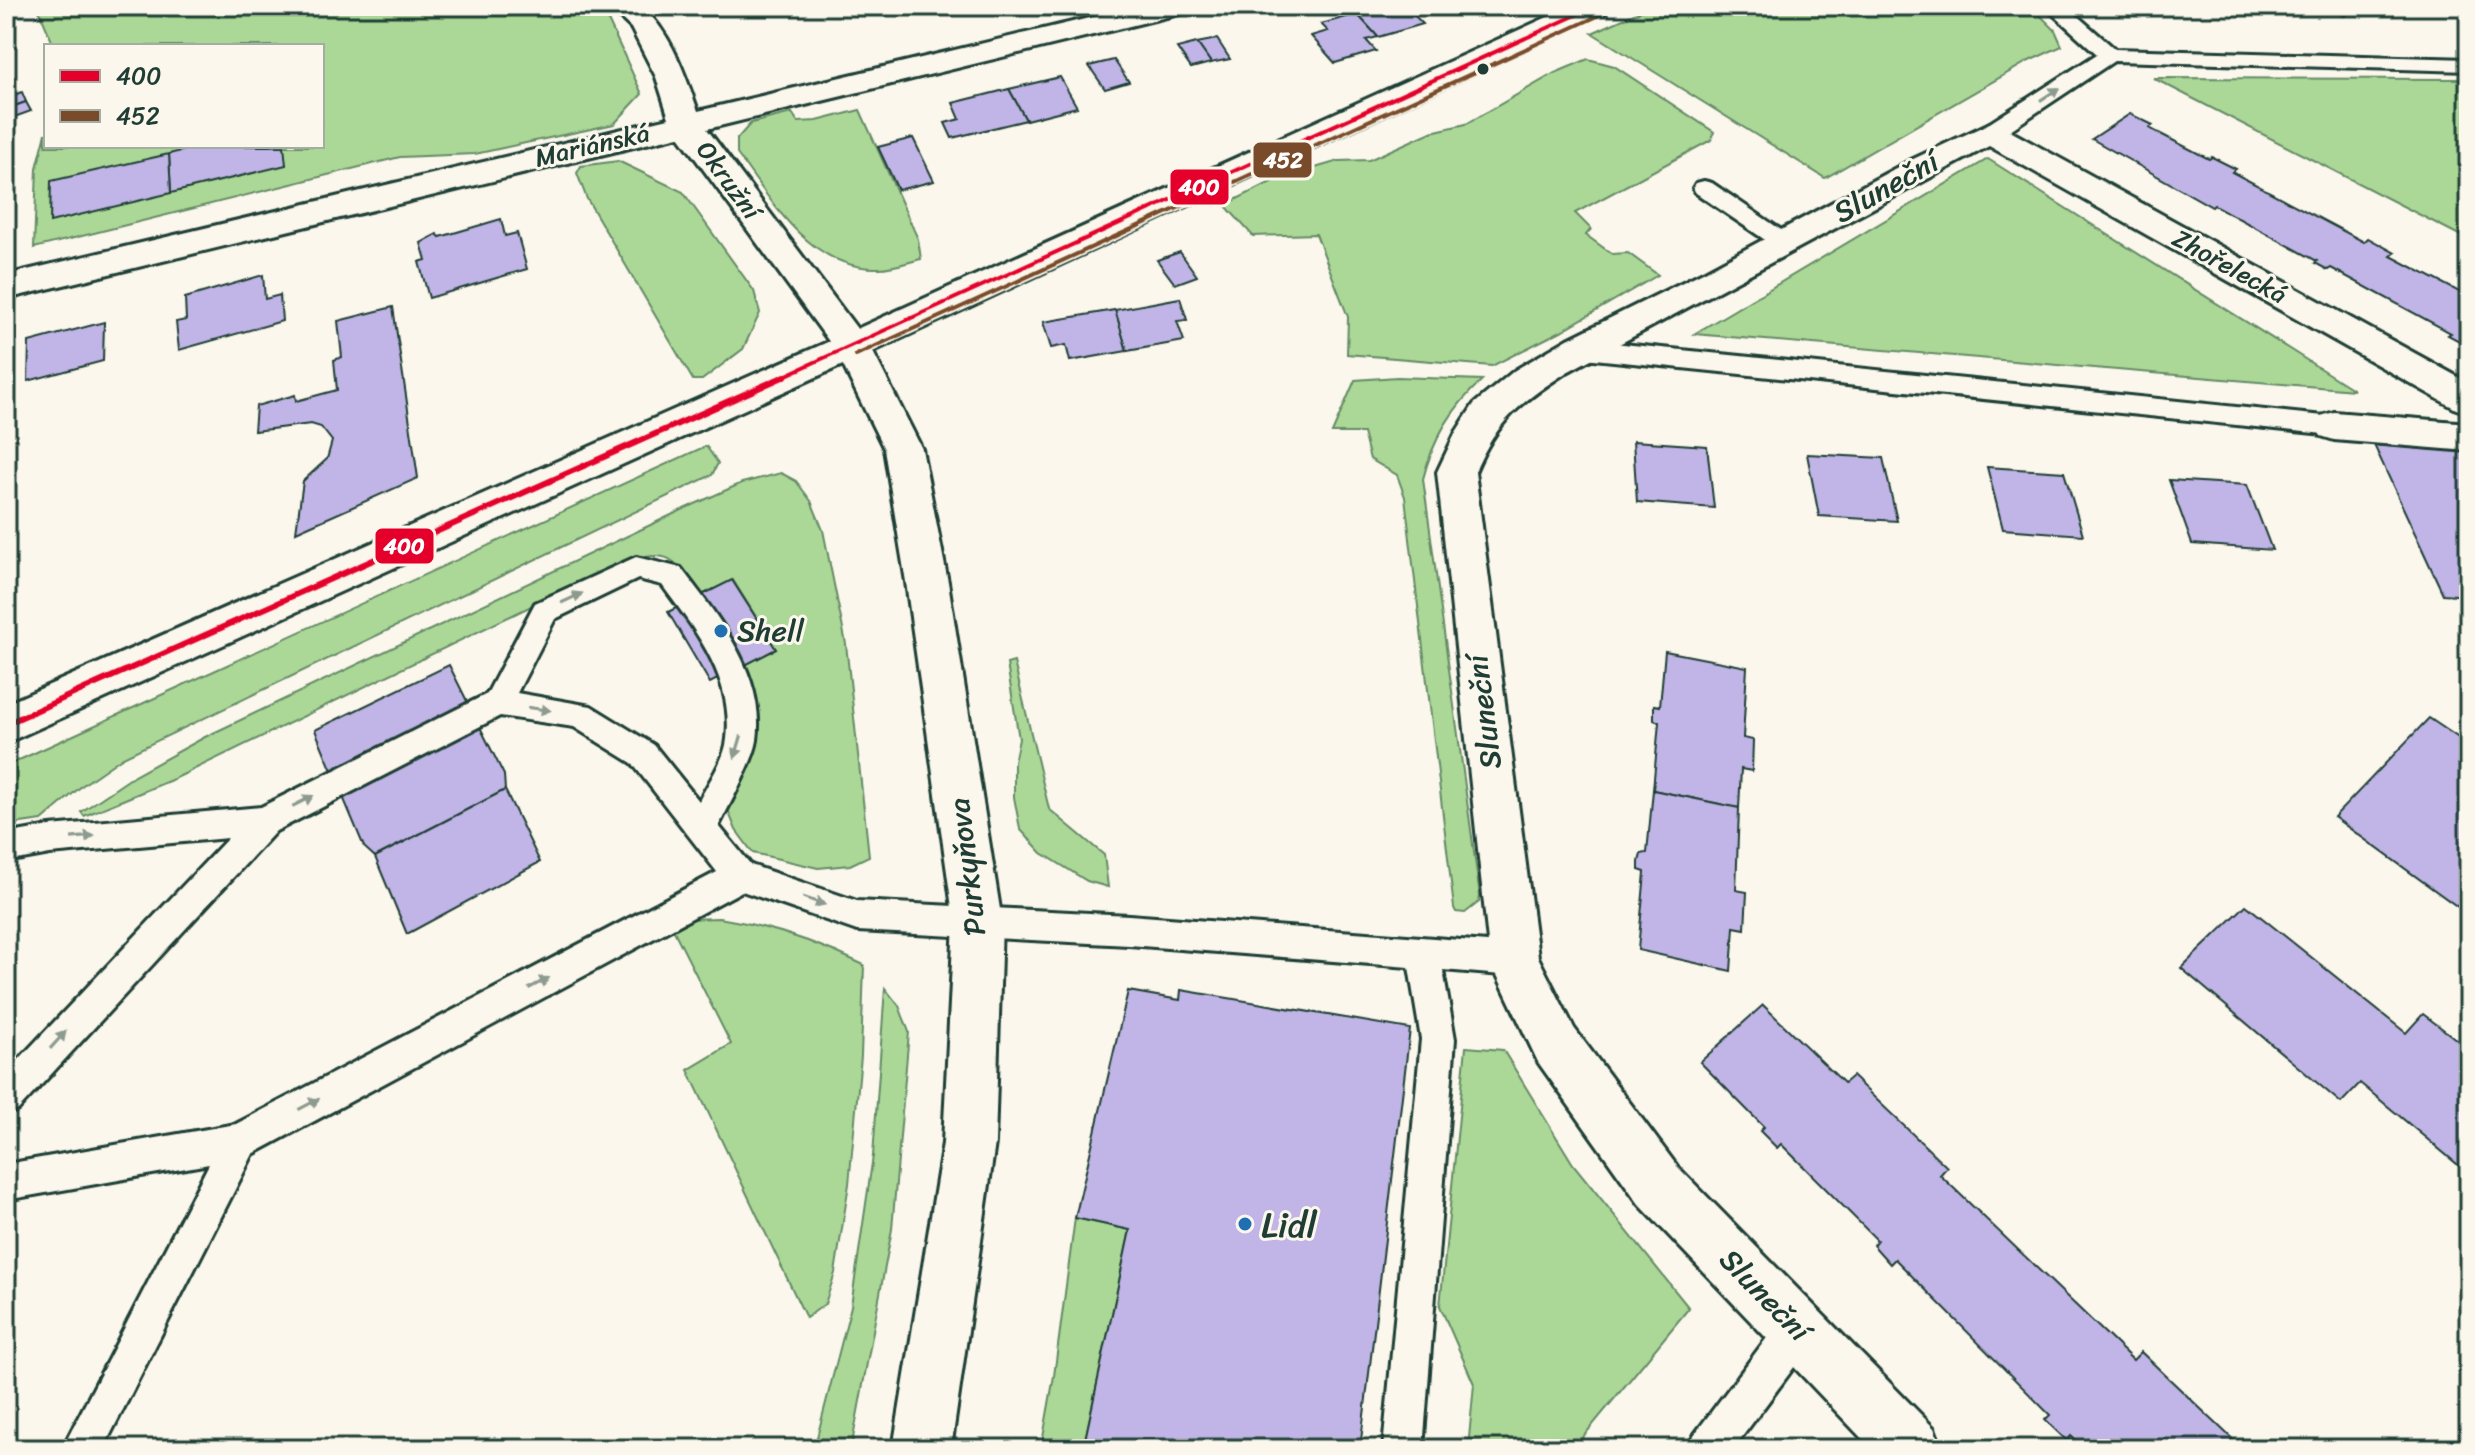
<svg xmlns="http://www.w3.org/2000/svg" width="2475" height="1455" font-family="Sriracha,sans-serif">
<style>
.green{fill:#abd897;stroke:#658a66;stroke-width:2}
.building{fill:#c0b5e6;stroke:#1f3d34;stroke-width:2}
.lines{fill:none;stroke-linecap:round;stroke-linejoin:round}
.lane-casing{stroke:#1f3d34;stroke-width:6}
.street-casing{stroke:#1f3d34;stroke-width:6}
.primary-casing{stroke:#1f3d34;stroke-width:6}
.lane{fill:#fbf7ec;fill-rule:evenodd}
.street{fill:#fbf7ec;fill-rule:evenodd}
.primary{fill:#fbf7ec;fill-rule:evenodd}
.bus-1-far1-casing{stroke:#fbf7ec;stroke-width:8}
.bus-1-casing{stroke:#fbf7ec;stroke-width:12}
.bus-2-casing{stroke:#fbf7ec;stroke-width:8}
.bus-1-far1{stroke:#e4002b;stroke-width:4}
.bus-1{stroke:#e4002b;stroke-width:6}
.bus-2{stroke:#7a4b2a;stroke-width:4}
.oneway{fill:#8d9a90}
.bus-dot{fill:#1f3d34;stroke:#fbf7ec;stroke-width:3}
.poi-dot{fill:#1f6fb2;stroke:#fbf7ec;stroke-width:3}
.labels{text-anchor:middle;stroke-width:6;stroke-linejoin:round;paint-order:stroke}
.far-street-label{font-size:26px;fill:#1f3d34;stroke:#fbf7ec}
.street-label{font-size:30px;fill:#1f3d34;stroke:#fbf7ec}
.poi-label{font-size:30px;fill:#1f3d34;stroke:#fbf7ec;text-anchor:start}
.near-poi-label{font-size:36px;fill:#1f3d34;stroke:#fbf7ec;text-anchor:start}
.line-badge{stroke:#fbf7ec;stroke-width:3}
.badge-label{font-size:22px;text-anchor:middle;font-weight:bold;fill:#fff}
</style>
<rect width="100%" height="100%" fill="#fbf7ec"/>
<filter id="ink" filterUnits="userSpaceOnUse"><feTurbulence type="fractalNoise" baseFrequency=".0125" numOctaves="2"/><feDisplacementMap in="SourceGraphic" scale="16" xChannelSelector="R" yChannelSelector="G"/><feConvolveMatrix kernelMatrix="1 2 1 2 8 2 1 2 1" color-interpolation-filters="sRGB"/></filter>
<g filter="url(#ink)">
<g class="green">
<path d="M 37,6 L 590,6 L 607,18 L 642,94 L 614,124 L 475,154 L 400,157 L 34,248 L 37,168 L 46,133 L 46,146 L 322,146 L 322,46 L 54,46 Z"/>
<path d="M 1652,6 L 2031,6 L 2055,30 L 2062,46 L 2027,62 L 1825,178 L 1592,33 Z"/>
<path d="M 1588,59 L 1614,66 L 1714,132 L 1711,140 L 1575,213 L 1591,229 L 1586,235 L 1612,254 L 1628,253 L 1658,275 L 1561,331 L 1492,366 L 1347,354 L 1348,317 L 1316,234 L 1253,236 L 1225,205 L 1277,179 L 1339,161 L 1369,160 L 1431,132 L 1466,124 L 1555,73 Z"/>
<path d="M 2153,78 L 2469,79 L 2469,240 Z"/>
<path d="M 860,110 L 918,239 L 921,259 C 908,262 893,268 879,268 C 810,270 773,202 737,154 L 737,139 L 751,123 L 792,113 L 798,122 L 817,121 Z"/>
<path d="M 1988,159 L 2354,390 L 1694,334 Z"/>
<path d="M 618,161 L 683,192 L 754,291 L 760,313 L 743,349 L 702,380 L 693,380 L 587,199 L 577,173 L 581,166 Z"/>
<path d="M 1397,377 L 1482,380 C 1451,409 1433,439 1423,479 L 1480,896 L 1479,902 L 1465,913 L 1456,912 L 1454,908 L 1405,497 L 1397,475 L 1370,459 L 1363,433 L 1332,433 L 1355,380 Z"/>
<path d="M 706,446 L 718,463 L 712,475 L 123,757 L 84,784 L 42,820 L 6,825 L 6,766 Z"/>
<path d="M 781,473 L 796,481 L 811,501 L 823,530 L 846,644 L 869,856 L 850,865 L 818,868 L 753,853 L 736,830 L 727,808 L 756,733 L 757,700 L 745,665 L 776,649 L 733,580 L 702,595 C 670,552 667,548 614,566 L 176,778 L 84,816 L 81,812 L 134,776 L 205,737 L 684,509 L 742,483 Z"/>
<path d="M 1014,662 L 1049,809 L 1104,855 L 1108,887 L 1087,881 L 1042,853 L 1020,829 L 1014,797 L 1014,762 L 1019,739 L 1007,664 Z"/>
<path d="M 719,918 C 771,926 817,942 864,965 L 861,1056 L 849,1184 L 835,1273 L 825,1304 L 806,1318 L 688,1070 L 731,1044 L 672,927 L 688,919 Z"/>
<path d="M 885,988 L 899,1006 L 909,1032 L 892,1229 L 851,1449 L 814,1449 L 851,1306 L 873,1156 Z"/>
<path d="M 1466,1047 L 1503,1050 L 1573,1164 L 1689,1308 L 1573,1449 L 1468,1449 L 1474,1384 L 1440,1306 Z"/>
<path d="M 1075,1218 L 1130,1230 L 1083,1449 L 1041,1449 L 1054,1376 Z"/>
</g>
<g class="building">
<path d="M 1367,6 L 1405,6 L 1423,24 L 1378,37 L 1357,14 L 1370,10 Z"/>
<path d="M 2326,6 L 2367,6 L 2344,16 Z"/>
<path d="M 1357,14 L 1378,37 L 1366,40 L 1376,51 L 1335,63 L 1311,36 L 1328,31 L 1321,24 Z"/>
<path d="M 1217,39 L 1230,59 L 1211,63 L 1197,43 Z"/>
<path d="M 1197,43 L 1211,63 L 1191,68 L 1177,48 Z"/>
<path d="M 1114,60 L 1129,82 L 1105,89 L 1089,66 Z"/>
<path d="M 1060,77 L 1077,107 L 1026,120 L 1009,89 Z"/>
<path d="M 1009,89 L 1026,120 L 952,138 L 945,123 L 960,119 L 953,103 Z"/>
<path d="M 22,92 L 26,102 L 6,109 L 6,98 Z"/>
<path d="M 26,102 L 31,111 L 6,120 L 6,109 Z"/>
<path d="M 2130,114 L 2153,125 L 2149,128 L 2209,159 L 2212,157 L 2236,169 L 2232,172 L 2364,242 L 2368,238 L 2395,253 L 2391,256 L 2469,297 L 2469,343 L 2463,343 L 2448,335 L 2451,333 L 2331,268 L 2328,270 L 2315,263 L 2317,261 L 2214,205 L 2212,207 L 2092,139 Z"/>
<path d="M 913,138 L 934,181 L 898,190 L 878,147 Z"/>
<path d="M 201,146 L 284,146 L 286,165 L 171,193 L 169,154 Z"/>
<path d="M 169,154 L 171,193 L 50,222 L 51,181 Z"/>
<path d="M 501,219 L 505,236 L 517,233 L 527,269 L 429,298 L 419,262 L 426,260 L 421,243 L 437,234 L 440,237 Z"/>
<path d="M 1180,252 L 1197,276 L 1175,284 L 1157,260 Z"/>
<path d="M 263,275 L 265,299 L 280,295 L 282,321 L 179,350 L 176,322 L 186,320 L 185,298 Z"/>
<path d="M 1180,298 L 1187,320 L 1177,321 L 1184,341 L 1127,351 L 1115,310 Z"/>
<path d="M 393,307 L 418,478 L 296,532 L 303,481 L 327,459 L 332,441 L 321,427 L 311,424 L 254,431 L 256,406 L 295,395 L 296,401 L 337,390 L 334,360 L 342,357 L 338,321 Z"/>
<path d="M 1115,310 L 1127,351 L 1070,361 L 1066,345 L 1051,348 L 1043,322 Z"/>
<path d="M 104,322 L 103,361 L 28,381 L 29,342 Z"/>
<path d="M 1633,441 L 1707,446 L 1714,508 L 1637,502 Z"/>
<path d="M 2374,445 L 2466,452 L 2469,457 L 2469,596 L 2443,594 Z"/>
<path d="M 1807,454 L 1883,458 L 1897,521 L 1819,516 Z"/>
<path d="M 1987,467 L 2064,472 L 2083,535 L 2003,529 Z"/>
<path d="M 2169,480 L 2247,485 L 2272,550 L 2192,544 Z"/>
<path d="M 732,580 L 776,649 L 710,683 L 668,612 Z"/>
<path d="M 1665,651 L 1747,667 L 1743,738 L 1753,740 L 1752,771 L 1741,769 L 1739,808 L 1653,790 L 1659,722 L 1654,720 L 1654,705 L 1660,706 Z"/>
<path d="M 449,665 L 504,775 L 505,790 L 375,857 L 364,847 L 315,730 Z"/>
<path d="M 2429,718 L 2469,745 L 2469,915 L 2334,817 Z"/>
<path d="M 505,790 L 540,862 L 407,934 L 375,857 Z"/>
<path d="M 1653,790 L 1739,808 L 1736,890 L 1747,892 L 1745,929 L 1734,927 L 1731,971 L 1638,950 L 1645,872 L 1639,870 L 1639,862 L 1641,854 L 1647,853 Z"/>
<path d="M 2246,905 L 2406,1033 L 2423,1014 L 2469,1049 L 2469,1174 L 2360,1083 L 2341,1103 L 2181,968 Z"/>
<path d="M 1181,990 L 1410,1029 L 1360,1449 L 1083,1449 L 1130,1230 L 1075,1218 L 1128,991 L 1180,1000 Z"/>
<path d="M 1763,1005 L 1844,1083 L 1852,1076 L 1947,1167 L 1940,1175 L 2133,1360 L 2141,1352 L 2243,1449 L 2084,1449 L 2071,1436 L 2067,1441 L 2045,1420 L 2050,1415 L 1895,1259 L 1890,1264 L 1873,1245 L 1877,1240 L 1781,1144 L 1777,1148 L 1760,1131 L 1764,1127 L 1700,1062 Z"/>
</g>
<g class="lines">
<g class="lane-casing">
<g id="lane">
<path d="M 2044,6 L 2066,6 L 2115,49 L 2469,59 L 2469,71 L 2114,61 L 1998,138 L 1982,138 L 1979,133 L 1982,128 L 2097,54 Z"/>
<path d="M 1704,181 L 1712,183 L 1793,238 L 1797,243 L 1793,248 L 1777,248 L 1696,193 L 1693,188 L 1696,183 Z"/>
<path d="M 1584,340 L 2334,417 L 2343,419 L 2347,426 L 2343,433 L 2334,435 L 1584,358 L 1575,355 L 1572,349 L 1575,343 Z"/>
<path d="M 636,557 L 681,568 C 718,617 766,675 757,740 C 754,761 729,805 719,826 L 751,865 L 857,901 L 1129,915 L 1514,944 L 1526,949 L 1531,960 L 1526,971 L 1514,976 L 1443,970 L 1455,1039 L 1423,1449 L 1383,1449 L 1421,1039 L 1409,967 L 1129,945 L 857,931 L 742,891 L 253,1154 L 103,1449 L 62,1449 L 209,1164 L 6,1200 L 6,1164 L 236,1124 L 717,872 L 632,763 L 574,727 L 500,716 L 276,831 L 18,1110 L 6,1115 L 6,1073 L 228,838 L 50,854 L 6,862 L 6,834 L 50,826 L 261,807 L 487,694 L 535,603 ZM 638,579 L 662,585 C 696,631 734,679 727,739 C 725,759 708,783 699,801 L 654,745 L 591,706 L 517,693 L 555,619 Z"/>
<path d="M 1798,1310 L 1812,1315 L 1817,1329 L 1812,1343 L 1733,1449 L 1688,1449 L 1694,1435 L 1784,1315 Z"/>
</g>
</g>
<g class="street-casing">
<g id="street">
<path d="M 608,6 L 641,6 C 671,32 685,74 698,111 L 1140,6 L 1192,6 L 1187,12 L 707,129 L 870,346 L 922,449 L 948,582 L 1002,922 L 995,1143 L 951,1449 L 893,1449 L 943,1143 L 954,922 L 906,582 L 884,449 L 836,351 L 679,136 L 6,299 L 6,275 L 669,118 L 656,77 L 631,28 Z"/>
<path d="M 1990,123 L 2001,126 L 2469,383 L 2469,413 L 2456,409 L 1989,146 L 1567,372 C 1521,402 1497,420 1475,472 L 1538,957 L 1574,1028 L 1677,1166 L 1934,1428 L 1942,1449 L 1872,1449 L 1639,1204 L 1538,1062 L 1490,960 L 1437,472 L 1456,432 L 1474,404 L 1515,370 L 1568,339 L 1705,271 L 1909,161 Z"/>
<path d="M 2334,412 L 2469,423 L 2469,451 L 2334,440 L 2321,436 L 2315,426 L 2321,416 Z"/>
</g>
</g>
<g class="primary-casing">
<path id="primary" d="M 1572,6 L 1611,6 L 1606,12 L 865,355 L 6,743 L 6,704 L 839,337 Z"/>
</g>
<use href="#lane" class="lane"/>
<use href="#street" class="street"/>
<use href="#primary" class="primary"/>
<g class="bus-1-far1-casing">
<path id="bus-1-far1" d="M 780,378 L 1596,6"/>
</g>
<g class="bus-1-casing">
<path id="bus-1" d="M 6,724 L 785,376"/>
</g>
<g class="bus-2-casing">
<path id="bus-2" d="M 856,355 L 1600,15"/>
</g>
<use href="#bus-1-far1" class="bus-1-far1"/>
<use href="#bus-1" class="bus-1"/>
<use href="#bus-2" class="bus-2"/>
</g>
<defs><path id="oneway-solid" d="M-6-.8H1V-3.2L6.5 0L1 3.2V.8H-6Z" transform="scale(2)"/></defs>
<g class="oneway">
<use href="#oneway-solid" transform="translate(2050 94) rotate(-33)"/>
<use href="#oneway-solid" transform="translate(572 598) rotate(-25)"/>
<use href="#oneway-solid" transform="translate(539 709) rotate(8)"/>
<use href="#oneway-solid" transform="translate(738 747) rotate(107)"/>
<use href="#oneway-solid" transform="translate(303 801) rotate(-27)"/>
<use href="#oneway-solid" transform="translate(83 837) rotate(-5)"/>
<use href="#oneway-solid" transform="translate(814 901) rotate(19)"/>
<use href="#oneway-solid" transform="translate(539 983) rotate(-28)"/>
<use href="#oneway-solid" transform="translate(58 1040) rotate(-48)"/>
<use href="#oneway-solid" transform="translate(309 1104) rotate(-28)"/>
</g>
</g>
<circle class="bus-dot" cx="1483" cy="69" r="7"/>
<g class="poi-dot">
<circle cx="721" cy="631" r="8"/>
<circle cx="1245" cy="1224" r="8"/>
</g>
<g class="labels">
<g class="far-street-label">
<text transform="translate(592 145) rotate(-13)" y="9">Mariánská</text>
<text transform="translate(729 180) rotate(54)" y="9">Okružní</text>
<text transform="translate(2230 266) rotate(29)" y="9">Zhořelecká</text>
</g>
<g class="street-label">
<text transform="translate(1886 187) rotate(-29)" y="10">Sluneční</text>
<text transform="translate(1484 712) rotate(-97)" y="10">Sluneční</text>
<text transform="translate(967 867) rotate(-97)" y="10">Purkyňova</text>
<text transform="translate(1765 1295) rotate(46)" y="10">Sluneční</text>
</g>
<g class="poi-label">
<text x="737" y="641">Shell</text>
</g>
<g class="near-poi-label">
<text x="1261" y="1237">Lidl</text>
</g>
</g>
<g class="line-badge">
<rect x="1252" y="141" width="61" height="38" rx="8" fill="#7a4b2a"/>
<rect x="1169" y="168" width="61" height="38" rx="8" fill="#e4002b"/>
<rect x="374" y="527" width="61" height="38" rx="8" fill="#e4002b"/>
</g>
<g class="badge-label">
<text x="1283" y="168">452</text>
<text x="1199" y="195">400</text>
<text x="404" y="554">400</text>
</g>
<rect width="2475" height="1455" fill="none" stroke="#fbf7ec" stroke-width="32"/>
<rect x="16" y="16" width="2443" height="1423" fill="none" stroke="#1f3d34" stroke-width="3" filter="url(#ink)"/>
<rect x="44" y="44" width="280" height="104" fill="#fbf7ec" stroke="#a3ada2" stroke-width="2"/>
<rect x="60" y="70" width="40" height="12" fill="#e4002b" stroke="#a3ada2" stroke-width="2"/>
<text x="116" y="84" font-size="24" fill="#1f3d34">400</text>
<rect x="60" y="110" width="40" height="12" fill="#7a4b2a" stroke="#a3ada2" stroke-width="2"/>
<text x="116" y="124" font-size="24" fill="#1f3d34">452</text>
</svg>
